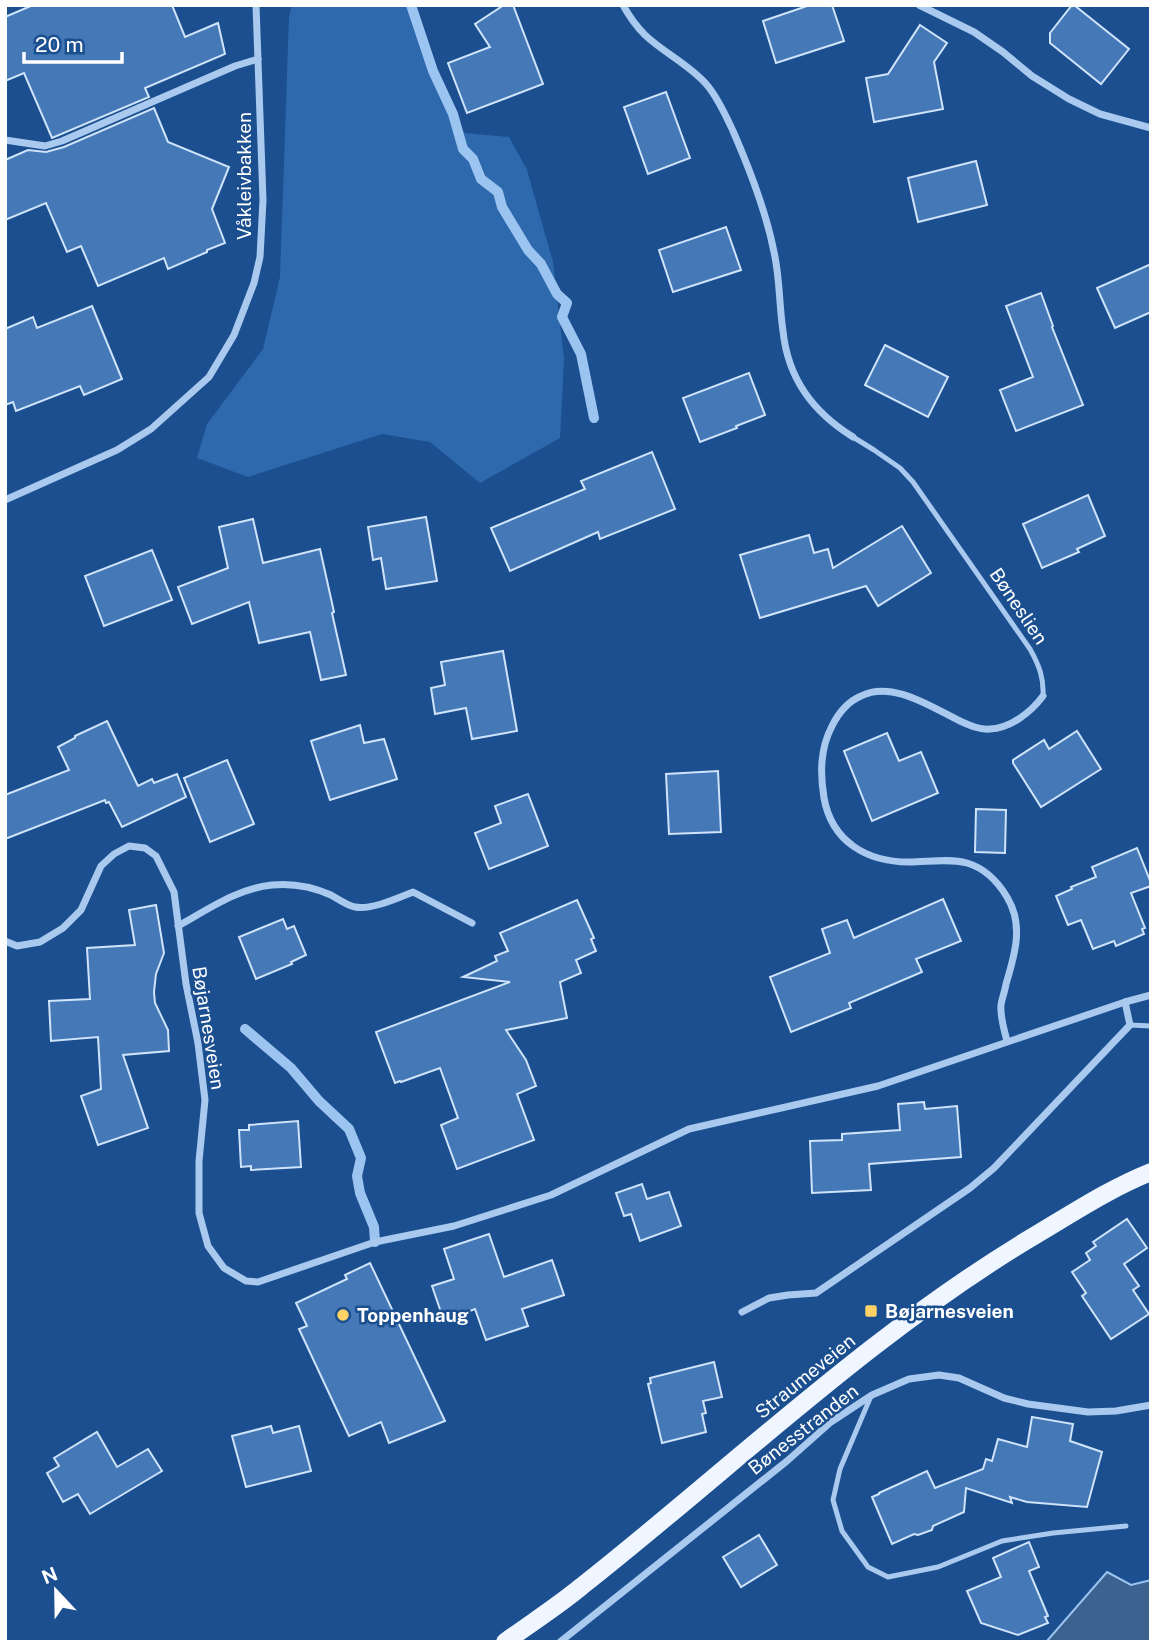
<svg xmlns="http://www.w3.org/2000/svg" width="1156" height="1647" font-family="'Public Sans',sans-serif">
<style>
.green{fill:#2e69ad}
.water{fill:#3c6290;stroke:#9cc4f0;stroke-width:2}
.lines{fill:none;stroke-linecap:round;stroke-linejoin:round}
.stream{stroke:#9cc4f0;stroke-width:10}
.building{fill:#4478b7;stroke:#cfe3fa;stroke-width:2}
.lane{stroke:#a9c9ee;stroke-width:5}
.street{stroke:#a9c9ee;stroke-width:7}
.primary{stroke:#f0f6ff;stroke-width:18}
.poi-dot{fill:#ffd166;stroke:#1b4f8f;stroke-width:2.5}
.labels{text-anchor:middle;stroke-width:5;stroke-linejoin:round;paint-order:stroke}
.street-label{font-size:19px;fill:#fff;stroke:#1b4f8f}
.poi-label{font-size:19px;font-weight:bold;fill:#fff;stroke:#1b4f8f;text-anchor:start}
</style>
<rect width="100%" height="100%" fill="#1b4f8f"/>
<path class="green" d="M 292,5 L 409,5 L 423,54 L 464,133 L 509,137 L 527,170 L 553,262 L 564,359 L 560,438 L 480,483 L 430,442 L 382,434 L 248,477 L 197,458 L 207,424 L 263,349 L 280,277 L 289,17 Z"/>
<path class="water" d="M 1107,1572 L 1131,1585 L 1151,1580 L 1151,1642 L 1046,1642 Z"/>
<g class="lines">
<g class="stream">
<path d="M 411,5 L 433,71 L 453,114 L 463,149 L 473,159 L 481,179 L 498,192 L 502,207 L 528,250 L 541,264 L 557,294 L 567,303 L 562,317 L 581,354 L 594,418"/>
<path d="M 245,1029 L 291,1068 L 319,1101 L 349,1129 L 361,1158 L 357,1176 L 360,1193 L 374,1227 L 375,1242"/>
</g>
</g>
<g class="building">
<path d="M 33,5 L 172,5 L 185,37 L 218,23 L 225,54 L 145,88 L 149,97 L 52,138 L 24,73 L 5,81 L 5,17 Z"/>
<path d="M 504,5 L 513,5 L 543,84 L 467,113 L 448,63 L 490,47 L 475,24 Z"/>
<path d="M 810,5 L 832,5 L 844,41 L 776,63 L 763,21 Z"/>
<path d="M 1072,5 L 1074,5 L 1129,49 L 1101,84 L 1050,43 L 1050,33 Z"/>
<path d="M 920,25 L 947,43 L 934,62 L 943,109 L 874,122 L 866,78 L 888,74 Z"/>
<path d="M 666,92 L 690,158 L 648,174 L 624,107 Z"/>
<path d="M 154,108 L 168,142 L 229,167 L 212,209 L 225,243 L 207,250 L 207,252 L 168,269 L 164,258 L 98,286 L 81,246 L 67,252 L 46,203 L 5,220 L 5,160 L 28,150 L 46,152 L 64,147 Z"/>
<path d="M 976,161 L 987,205 L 918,222 L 908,178 Z"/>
<path d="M 726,227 L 741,270 L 673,292 L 659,250 Z"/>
<path d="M 1151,264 L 1151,312 L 1115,328 L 1097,288 Z"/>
<path d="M 1041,293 L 1053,326 L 1052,327 L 1083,405 L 1016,431 L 1000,390 L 1033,377 L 1006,306 Z"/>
<path d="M 92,306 L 122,379 L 84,395 L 80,386 L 16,411 L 13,402 L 5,405 L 5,329 L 33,317 L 37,328 Z"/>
<path d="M 885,345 L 948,377 L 928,417 L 865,385 Z"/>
<path d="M 749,373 L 765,415 L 736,426 L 737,428 L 700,442 L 683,398 Z"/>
<path d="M 652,452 L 675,509 L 600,539 L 598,532 L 510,571 L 491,528 L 585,489 L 581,481 Z"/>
<path d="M 1088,495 L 1105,536 L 1077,549 L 1079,552 L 1042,568 L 1023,524 Z"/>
<path d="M 426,517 L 437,581 L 386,589 L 381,558 L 373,560 L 368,527 Z"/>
<path d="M 253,519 L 263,563 L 320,549 L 334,612 L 332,613 L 346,675 L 321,680 L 310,632 L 259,643 L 249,602 L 192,624 L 178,587 L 228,568 L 219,527 Z"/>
<path d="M 902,526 L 931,573 L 878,606 L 866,586 L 760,618 L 740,555 L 809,535 L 814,553 L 828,549 L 833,568 Z"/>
<path d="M 152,550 L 172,600 L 104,626 L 85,576 Z"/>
<path d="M 503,651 L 517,731 L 472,739 L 466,708 L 435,714 L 431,688 L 445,685 L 441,662 Z"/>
<path d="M 107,721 L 138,786 L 152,779 L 154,783 L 177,774 L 186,797 L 122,827 L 109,802 L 106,803 L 105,800 L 5,839 L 5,795 L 69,770 L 58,747 L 75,738 L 75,736 Z"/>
<path d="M 360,725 L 364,743 L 384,739 L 397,779 L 330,800 L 311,741 Z"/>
<path d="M 1077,731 L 1101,769 L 1041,807 L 1013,763 L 1013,760 L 1044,740 L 1049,749 Z"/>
<path d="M 887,733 L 899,761 L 921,752 L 938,793 L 872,821 L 844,751 Z"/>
<path d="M 227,760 L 254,824 L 210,842 L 184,778 Z"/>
<path d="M 718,771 L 721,832 L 669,834 L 666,774 Z"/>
<path d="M 528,794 L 548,846 L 489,869 L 475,833 L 501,823 L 495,806 Z"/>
<path d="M 976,809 L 1006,810 L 1005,853 L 975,852 Z"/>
<path d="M 1137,848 L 1151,883 L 1151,886 L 1131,893 L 1145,928 L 1142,929 L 1144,934 L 1116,946 L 1114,941 L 1093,949 L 1081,920 L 1068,925 L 1056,896 L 1072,889 L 1071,887 L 1096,877 L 1092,867 Z"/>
<path d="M 943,899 L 961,941 L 916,959 L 922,972 L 849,1003 L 851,1008 L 791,1032 L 770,977 L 830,953 L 822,929 L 847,920 L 854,938 Z"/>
<path d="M 577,900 L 594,938 L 591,939 L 596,951 L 576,960 L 581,973 L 560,982 L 567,1018 L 506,1030 L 526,1060 L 536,1086 L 517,1094 L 534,1140 L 457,1169 L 441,1125 L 458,1118 L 440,1068 L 401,1082 L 400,1081 L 395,1083 L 376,1032 L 510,982 L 463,977 L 497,961 L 495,956 L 508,951 L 500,933 Z"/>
<path d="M 156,905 L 164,953 L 156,974 L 154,992 L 155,1003 L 168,1030 L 169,1051 L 123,1055 L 148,1128 L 98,1145 L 81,1096 L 101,1089 L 98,1037 L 51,1041 L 49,1001 L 90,999 L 87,948 L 135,945 L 129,910 Z"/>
<path d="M 283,919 L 287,929 L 294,926 L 306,955 L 291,962 L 292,964 L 256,979 L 239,937 Z"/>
<path d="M 924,1102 L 925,1109 L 957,1106 L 961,1157 L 869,1164 L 871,1190 L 812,1193 L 810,1141 L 842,1140 L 842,1134 L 900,1130 L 898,1104 Z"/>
<path d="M 298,1121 L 301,1167 L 251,1170 L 251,1166 L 241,1167 L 239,1130 L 249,1130 L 249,1125 Z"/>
<path d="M 642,1184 L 647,1199 L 669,1192 L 681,1226 L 640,1241 L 631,1214 L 624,1216 L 616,1193 Z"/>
<path d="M 1127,1219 L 1147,1248 L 1124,1264 L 1139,1286 L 1133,1290 L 1149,1314 L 1111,1339 L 1082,1296 L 1086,1293 L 1072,1272 L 1090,1260 L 1086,1253 L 1096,1246 L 1093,1242 Z"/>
<path d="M 489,1234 L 504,1277 L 552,1260 L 564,1295 L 522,1309 L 528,1326 L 486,1340 L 475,1309 L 444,1321 L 432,1286 L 454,1279 L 444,1249 Z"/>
<path d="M 370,1263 L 445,1421 L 389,1443 L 381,1422 L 349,1436 L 299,1329 L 307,1326 L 296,1303 L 347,1279 L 345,1275 Z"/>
<path d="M 714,1362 L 722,1397 L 703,1401 L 706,1413 L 702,1414 L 706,1432 L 662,1443 L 648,1384 L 651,1383 L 650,1378 Z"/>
<path d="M 1032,1417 L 1073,1424 L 1070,1441 L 1102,1452 L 1087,1507 L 1027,1502 L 1010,1497 L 1012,1503 L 966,1488 L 964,1512 L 933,1526 L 932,1530 L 918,1535 L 914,1534 L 892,1544 L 872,1497 L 879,1494 L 879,1493 L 927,1471 L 935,1488 L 983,1469 L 986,1459 L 992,1461 L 998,1439 L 1027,1447 Z"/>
<path d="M 271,1426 L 273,1433 L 299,1426 L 311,1471 L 246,1487 L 232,1436 Z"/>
<path d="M 97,1432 L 117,1467 L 148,1449 L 162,1471 L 90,1514 L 78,1494 L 63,1502 L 47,1473 L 59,1466 L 54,1458 Z"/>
<path d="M 759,1535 L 777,1565 L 741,1587 L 723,1557 Z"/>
<path d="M 1029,1542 L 1039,1567 L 1029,1571 L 1048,1616 L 1045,1617 L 1048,1623 L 1018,1635 L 981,1623 L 967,1591 L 1001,1577 L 993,1558 Z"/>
</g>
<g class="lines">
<g class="lane">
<path d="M 853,437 L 874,450 L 900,468 L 913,482 L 1030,649 C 1039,665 1044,678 1043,696"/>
<path d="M 1130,1025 L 1151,1026"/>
<path d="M 871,1396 L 840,1469 L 833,1500 L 842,1531 L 868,1567 L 888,1577 L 938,1567 L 1002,1541 L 1053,1533 L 1126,1526"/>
</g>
<g class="street">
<path d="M 623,5 C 629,16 636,26 645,35 C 664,53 690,65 707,85 C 718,98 726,116 733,131 C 750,170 766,211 774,252 C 780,278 779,305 783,331 C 788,379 813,412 853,437"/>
<path d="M 919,5 L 974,32 L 1003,52 L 1032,76 L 1069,99 L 1100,114 L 1151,128"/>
<path d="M 5,140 L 45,146 L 62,141 L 235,66 L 258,59"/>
<path d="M 5,500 L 117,450 L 151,429 L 209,377 L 234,335 L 254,283 L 260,257 L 263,200 L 256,5"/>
<path d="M 178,926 C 207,910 238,888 272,885 C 292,883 313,887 331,895 C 338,899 348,906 355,907 C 372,910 398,898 413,892 L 472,923"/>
<path d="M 5,941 L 17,946 L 40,942 L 63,928 L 81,910 L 101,866 L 114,854 L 129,846 L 145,848 L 156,856 L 174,892 L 186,984 L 198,1043 L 205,1100 L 199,1161 L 199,1213 L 208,1246 L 224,1268 L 246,1281 L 258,1282 L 375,1242 L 454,1226 L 551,1195 L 689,1129 L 878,1086 L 1125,1002 L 1151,995"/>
<path d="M 1007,1041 C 1004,1029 1000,1017 1001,1005 C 1002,998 1005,991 1006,984 C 1015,954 1024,925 1007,897 C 998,882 984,868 967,863 C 949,858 928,862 909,862 C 867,862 832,842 824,798 C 820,773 820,749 832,726 C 839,712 847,702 861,696 C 892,680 931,707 960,721 C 969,725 979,730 990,729 C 1011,728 1031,712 1043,696"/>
<path d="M 742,1312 L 769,1298 L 788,1295 L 816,1293 L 970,1188 L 994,1168 L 1130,1025 L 1125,1002"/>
<path d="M 560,1642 L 787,1461 L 831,1422 L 872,1395 L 909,1379 L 939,1375 L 959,1378 L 1004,1398 L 1028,1404 L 1088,1412 L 1116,1411 L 1151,1405"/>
</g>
<path class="primary" d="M 505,1642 C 531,1623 558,1606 582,1586 C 733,1467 873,1331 1039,1233 C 1076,1211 1111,1188 1151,1172"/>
</g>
<g class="poi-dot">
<rect x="864" y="1304" width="14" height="14" rx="3.5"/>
<circle cx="343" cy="1315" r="7"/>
</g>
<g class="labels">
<g class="street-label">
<text transform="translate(244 176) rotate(-90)" y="7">Våkleivbakken</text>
<text transform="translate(1019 606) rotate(56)" y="7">Bøneslien</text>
<text transform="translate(209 1028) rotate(81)" y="7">Bøjarnesveien</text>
<text transform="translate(805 1376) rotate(-39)" y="7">Straumeveien</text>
<text transform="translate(803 1429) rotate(-38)" y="7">Bønesstranden</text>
</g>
<g class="poi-label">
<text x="885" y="1318">Bøjarnesveien</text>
<text x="357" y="1322">Toppenhaug</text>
</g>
</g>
<rect width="1156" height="1647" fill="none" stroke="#ffffff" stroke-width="14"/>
<g transform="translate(56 1591) rotate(338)" stroke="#1b4f8f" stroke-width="5" paint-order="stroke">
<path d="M0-5L12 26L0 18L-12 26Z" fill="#ffffff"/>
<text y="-10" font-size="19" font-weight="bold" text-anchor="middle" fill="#ffffff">N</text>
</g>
<path d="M24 52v10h98v-10" fill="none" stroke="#ffffff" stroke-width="3.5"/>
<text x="35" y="52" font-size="21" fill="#ffffff" stroke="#1b4f8f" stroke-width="5" paint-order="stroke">20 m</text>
</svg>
